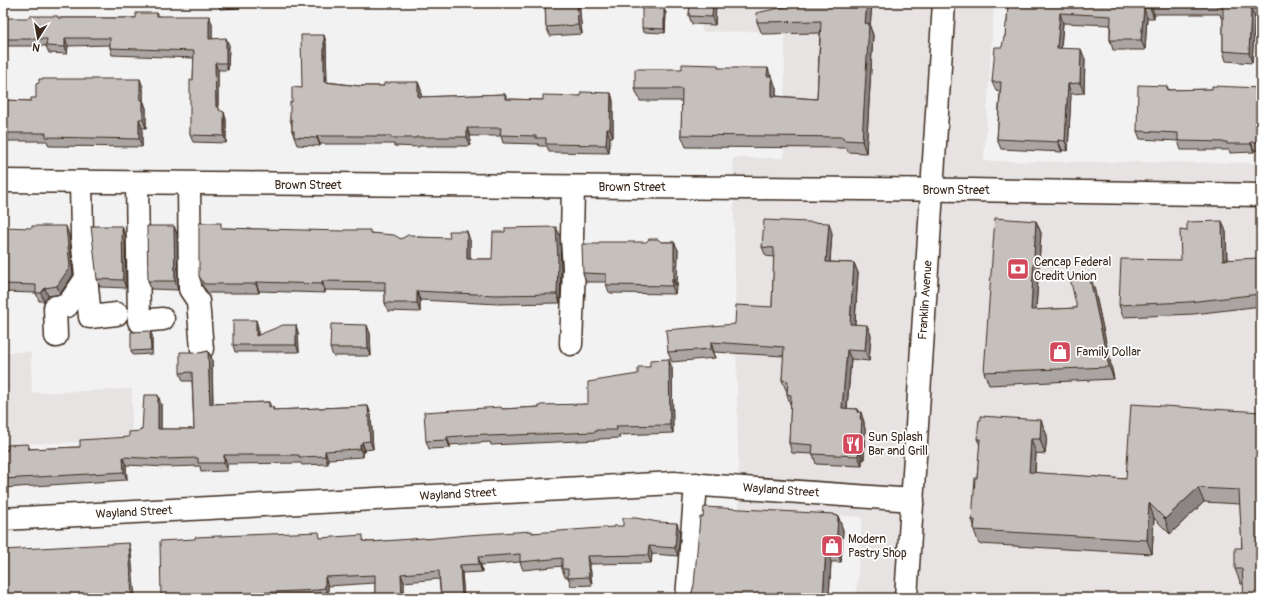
<svg xmlns="http://www.w3.org/2000/svg" width="1264" height="601" font-family="Pangolin,sans-serif">
<style>
.built{fill:#e6e3e2}
.lines{fill:none;stroke-linecap:round;stroke-linejoin:round}
.minor-casing{stroke:#3b2a1e;stroke-width:25}
.major-casing{stroke:#3b2a1e;stroke-width:25}
.minor{stroke:#fff;stroke-width:22}
.major{stroke:#fff;stroke-width:22}
.wall{fill:#aaa5a3;stroke:#3b2a1e}
.shaded-wall{fill:#8b8684;stroke:#3b2a1e}
.building{fill:#c6c0bd;stroke:#3b2a1e}
.labels{text-anchor:middle;stroke-width:3.5;stroke-linejoin:round;paint-order:stroke}
.street-label{font-size:12px;fill:#3b2a1e;stroke:#fff}
.poi-label{font-size:12px;fill:#3b2a1e;stroke:#fff;text-anchor:start}
</style>
<rect width="100%" height="100%" fill="#f3f2f2"/>
<filter id="ink" filterUnits="userSpaceOnUse"><feTurbulence type="fractalNoise" baseFrequency=".025" numOctaves="2"/><feDisplacementMap in="SourceGraphic" scale="8" xChannelSelector="R" yChannelSelector="G"/><feConvolveMatrix kernelMatrix="1 2 1 2 8 2 1 2 1" color-interpolation-filters="sRGB"/></filter>
<g filter="url(#ink)">
<g class="built">
<path d="M 701,3 L 994,3 L 984,161 L 1261,163 L 1261,598 L 856,598 L 862,517 L 739,509 L 733,158 L 784,158 L 785,31 L 702,32 Z"/>
<path d="M 3,352 L 31,352 L 32,393 L 132,389 L 132,440 L 3,445 Z"/>
</g>
<g class="lines">
<g class="minor-casing">
<g id="minor">
<path d="M 81,182 L 82,236 L 90,317 L 117,314"/>
<path d="M 137,183 L 139,321 L 163,319"/>
<path d="M 189,184 L 190,289 L 198,301 L 202,349"/>
<path d="M 56,336 L 55,307 L 67,306 L 87,277"/>
<path d="M 571,344 L 574,268 L 572,239 L 573,187"/>
<path d="M 3,519 L 674,483 L 913,500"/>
<path d="M 687,598 L 696,484"/>
</g>
</g>
<g class="major-casing">
<g id="major">
<path d="M 3,181 L 969,190 L 1261,195"/>
<path d="M 906,598 L 944,3"/>
</g>
</g>
<use href="#minor" class="minor"/>
<use href="#major" class="major"/>
</g>
<g class="wall">
<path d="M 218,3 L 252,3 L 252,4 L 240,5 L 240,8 L 220,9 Z"/>
<path d="M 411,3 L 445,3 L 445,4 L 412,5 Z"/>
<path d="M 545,3 L 579,3 L 582,34 L 550,36 L 546,27 Z"/>
<path d="M 690,3 L 716,3 L 715,25 L 692,24 L 689,16 Z"/>
<path d="M 799,3 L 872,3 L 870,27 L 873,35 L 866,153 L 848,152 L 847,148 L 686,147 L 681,135 L 682,101 L 640,101 L 635,89 L 682,69 L 719,68 L 770,76 L 776,88 L 776,96 L 817,99 L 820,33 L 762,34 L 757,22 L 799,4 Z"/>
<path d="M 1008,3 L 1261,3 L 1261,18 L 1255,18 L 1252,63 L 1226,61 L 1223,51 L 1223,18 L 1221,18 L 1220,14 L 1154,14 L 1154,18 L 1147,18 L 1145,50 L 1113,50 L 1110,40 L 1110,25 L 1063,23 L 1061,48 L 1085,59 L 1084,93 L 1071,94 L 1068,151 L 1062,150 L 1062,152 L 1001,149 L 997,139 L 1000,92 L 996,91 L 992,82 L 1005,37 L 1007,23 Z"/>
<path d="M 664,9 L 666,13 L 665,33 L 643,32 L 642,28 Z"/>
<path d="M 157,13 L 158,16 L 212,23 L 212,38 L 229,45 L 228,70 L 218,70 L 218,107 L 220,111 L 226,119 L 226,143 L 193,142 L 190,135 L 193,80 L 194,58 L 112,55 L 110,48 L 110,45 L 68,46 L 67,54 L 49,53 L 46,46 L 6,46 L 3,39 L 59,18 L 136,18 Z"/>
<path d="M 324,35 L 326,43 L 327,82 L 360,86 L 384,86 L 418,82 L 421,90 L 421,97 L 505,94 L 507,99 L 543,100 L 611,93 L 613,101 L 613,137 L 610,137 L 609,153 L 549,152 L 547,146 L 539,146 L 538,144 L 503,143 L 501,136 L 470,136 L 470,146 L 419,146 L 419,147 L 394,146 L 394,144 L 320,144 L 320,146 L 297,145 L 292,131 L 292,126 L 290,119 L 292,102 L 302,88 Z"/>
<path d="M 1167,86 L 1169,90 L 1261,88 L 1261,150 L 1254,150 L 1254,152 L 1230,153 L 1229,150 L 1181,150 L 1178,141 L 1140,139 L 1137,131 Z"/>
<path d="M 143,87 L 143,100 L 146,108 L 146,128 L 142,128 L 142,147 L 49,146 L 47,141 L 5,141 L 3,136 L 3,100 L 31,101 L 36,98 Z"/>
<path d="M 1036,221 L 1041,233 L 1036,310 L 1077,308 L 1094,287 L 1114,379 L 989,385 L 984,372 Z"/>
<path d="M 1222,221 L 1226,232 L 1227,259 L 1261,265 L 1261,306 L 1194,314 L 1123,317 L 1119,305 L 1181,260 Z"/>
<path d="M 122,226 L 125,235 L 126,288 L 100,287 L 97,279 Z"/>
<path d="M 174,226 L 177,234 L 178,290 L 151,289 L 148,281 Z"/>
<path d="M 3,227 L 69,235 L 73,275 L 60,294 L 48,296 L 44,301 L 39,301 L 36,293 L 3,292 Z"/>
<path d="M 223,228 L 371,233 L 401,239 L 417,237 L 470,240 L 470,259 L 492,259 L 560,236 L 561,268 L 560,303 L 498,304 L 420,300 L 420,312 L 388,311 L 385,303 L 385,291 L 325,290 L 325,293 L 259,291 L 259,293 L 208,293 L 202,285 L 199,276 Z"/>
<path d="M 832,233 L 830,262 L 854,263 L 858,273 L 855,324 L 871,335 L 869,361 L 851,359 L 847,409 L 857,409 L 864,422 L 864,425 L 865,429 L 864,460 L 862,460 L 862,466 L 816,464 L 813,454 L 792,453 L 789,443 L 791,404 L 790,404 L 787,394 L 787,390 L 786,390 L 782,380 L 784,356 L 714,352 L 715,358 L 672,362 L 668,352 L 735,324 L 772,307 L 774,257 L 766,256 L 762,247 Z"/>
<path d="M 661,242 L 674,242 L 678,250 L 677,287 L 676,287 L 675,294 L 611,293 L 609,292 L 606,284 L 606,282 L 586,282 L 583,273 L 599,244 Z"/>
<path d="M 258,327 L 258,335 L 298,332 L 299,352 L 235,352 L 233,345 Z"/>
<path d="M 370,333 L 371,356 L 333,356 L 330,348 Z"/>
<path d="M 152,335 L 152,354 L 133,355 L 131,351 Z"/>
<path d="M 208,351 L 212,359 L 213,404 L 269,402 L 271,407 L 273,407 L 274,410 L 368,406 L 371,415 L 373,449 L 365,450 L 365,452 L 363,452 L 363,457 L 328,459 L 328,464 L 302,465 L 301,463 L 227,464 L 227,471 L 201,472 L 200,466 L 166,467 L 126,465 L 127,480 L 3,488 L 3,450 L 8,450 L 28,444 L 30,449 L 80,447 L 129,437 L 140,431 L 142,430 L 161,404 L 161,429 L 194,429 L 192,381 L 183,381 L 180,373 L 200,353 Z"/>
<path d="M 672,368 L 673,433 L 619,435 L 620,438 L 599,439 L 599,440 L 491,445 L 490,442 L 450,445 L 450,448 L 429,449 L 426,441 L 502,409 L 540,407 L 588,404 Z"/>
<path d="M 1261,412 L 1243,584 L 1241,584 L 1235,569 L 1242,548 L 1240,504 L 1204,502 L 1170,534 L 1154,518 L 1152,554 L 979,544 L 974,530 L 974,525 L 972,520 L 977,478 L 980,445 L 977,439 L 1047,435 L 1045,454 L 1036,453 L 1035,473 L 1126,479 Z"/>
<path d="M 834,515 L 838,516 L 843,530 L 841,562 L 831,562 L 829,598 L 691,598 L 694,585 Z"/>
<path d="M 680,532 L 678,556 L 652,554 L 651,563 L 590,564 L 592,585 L 571,586 L 568,577 L 565,577 L 562,569 L 562,566 L 523,570 L 520,562 L 481,565 L 482,572 L 462,573 L 464,598 L 441,598 L 439,579 L 404,582 L 404,598 L 375,598 L 375,583 L 328,586 L 328,596 L 322,597 L 322,598 L 162,598 L 161,597 L 322,538 L 371,542 L 533,533 Z"/>
</g>
<g class="shaded-wall">
<path d="M 577,3 L 579,3 L 582,34 L 578,25 Z"/>
<path d="M 713,3 L 716,3 L 715,25 L 712,17 Z"/>
<path d="M 867,3 L 872,3 L 870,27 L 873,35 L 866,153 L 862,141 L 865,24 Z"/>
<path d="M 1151,4 L 1154,14 L 1154,18 L 1150,8 Z"/>
<path d="M 1144,8 L 1147,18 L 1145,50 L 1141,40 Z"/>
<path d="M 664,9 L 666,13 L 665,33 L 664,29 Z"/>
<path d="M 1251,9 L 1255,18 L 1252,63 L 1249,53 Z"/>
<path d="M 1060,13 L 1063,23 L 1060,58 L 1057,48 Z"/>
<path d="M 209,16 L 212,23 L 212,46 L 209,39 Z"/>
<path d="M 324,35 L 326,43 L 327,90 L 324,82 Z"/>
<path d="M 65,38 L 68,46 L 67,54 L 65,47 Z"/>
<path d="M 226,38 L 229,45 L 228,70 L 226,63 Z"/>
<path d="M 1081,49 L 1085,59 L 1084,93 L 1080,83 Z"/>
<path d="M 215,63 L 218,70 L 218,114 L 216,107 Z"/>
<path d="M 768,68 L 772,80 L 767,76 Z"/>
<path d="M 772,76 L 776,88 L 776,108 L 772,96 Z"/>
<path d="M 140,79 L 143,87 L 143,108 L 140,100 Z"/>
<path d="M 418,82 L 421,90 L 421,105 L 418,97 Z"/>
<path d="M 1068,84 L 1071,94 L 1068,151 L 1065,141 Z"/>
<path d="M 611,93 L 613,101 L 613,137 L 610,129 Z"/>
<path d="M 143,100 L 146,108 L 146,128 L 143,119 Z"/>
<path d="M 224,112 L 226,119 L 226,143 L 224,136 Z"/>
<path d="M 139,119 L 142,128 L 142,147 L 139,139 Z"/>
<path d="M 467,128 L 470,136 L 470,146 L 467,137 Z"/>
<path d="M 607,129 L 610,137 L 609,153 L 606,145 Z"/>
<path d="M 317,136 L 320,144 L 320,146 L 317,138 Z"/>
<path d="M 1058,140 L 1062,150 L 1062,152 L 1058,142 Z"/>
<path d="M 1251,142 L 1254,150 L 1254,152 L 1251,144 Z"/>
<path d="M 1036,221 L 1041,233 L 1035,323 L 1031,310 Z"/>
<path d="M 1222,221 L 1226,232 L 1227,272 L 1223,260 Z"/>
<path d="M 829,223 L 832,233 L 829,272 L 826,262 Z"/>
<path d="M 66,226 L 69,235 L 73,275 L 60,294 L 57,286 Z"/>
<path d="M 122,226 L 125,235 L 126,288 L 123,280 Z"/>
<path d="M 174,226 L 177,234 L 178,290 L 175,281 Z"/>
<path d="M 556,227 L 560,236 L 561,268 L 560,303 L 557,294 Z"/>
<path d="M 467,231 L 470,240 L 470,268 L 467,259 Z"/>
<path d="M 674,242 L 678,250 L 677,287 L 674,279 Z"/>
<path d="M 1258,258 L 1261,265 L 1261,297 L 1260,294 Z"/>
<path d="M 854,263 L 858,273 L 854,334 L 850,324 Z"/>
<path d="M 1089,274 L 1094,287 L 1114,379 L 1109,367 Z"/>
<path d="M 672,278 L 676,287 L 675,294 L 672,286 Z"/>
<path d="M 322,281 L 325,290 L 325,293 L 322,284 Z"/>
<path d="M 256,282 L 259,291 L 259,293 L 256,284 Z"/>
<path d="M 45,288 L 48,296 L 44,301 L 41,293 Z"/>
<path d="M 417,291 L 420,300 L 420,312 L 417,303 Z"/>
<path d="M 256,320 L 258,327 L 258,343 L 256,336 Z"/>
<path d="M 296,325 L 298,332 L 299,352 L 296,345 Z"/>
<path d="M 367,325 L 370,333 L 371,356 L 368,348 Z"/>
<path d="M 867,325 L 871,335 L 869,361 L 865,351 Z"/>
<path d="M 3,331 L 4,333 L 5,355 L 3,351 Z"/>
<path d="M 150,331 L 152,335 L 152,354 L 151,350 Z"/>
<path d="M 711,342 L 714,352 L 715,358 L 711,349 Z"/>
<path d="M 847,350 L 851,359 L 846,418 L 842,408 Z"/>
<path d="M 208,351 L 212,359 L 213,412 L 210,404 Z"/>
<path d="M 669,359 L 672,368 L 673,433 L 670,425 Z"/>
<path d="M 158,395 L 161,404 L 161,437 L 158,429 Z"/>
<path d="M 368,406 L 371,415 L 373,449 L 370,441 Z"/>
<path d="M 857,409 L 860,418 L 861,412 L 864,422 L 864,425 L 865,429 L 864,460 L 860,450 L 857,412 Z"/>
<path d="M 1041,420 L 1047,435 L 1045,454 L 1040,439 Z"/>
<path d="M 447,437 L 450,445 L 450,448 L 447,440 Z"/>
<path d="M 1031,439 L 1036,453 L 1034,487 L 1029,472 Z"/>
<path d="M 362,442 L 365,450 L 365,452 L 362,444 Z"/>
<path d="M 360,444 L 363,452 L 363,457 L 360,449 Z"/>
<path d="M 859,450 L 862,460 L 862,466 L 858,456 Z"/>
<path d="M 325,451 L 328,459 L 328,464 L 325,456 Z"/>
<path d="M 224,455 L 227,464 L 227,471 L 224,463 Z"/>
<path d="M 123,457 L 126,465 L 127,480 L 124,472 Z"/>
<path d="M 1198,488 L 1204,502 L 1170,534 L 1165,519 Z"/>
<path d="M 1149,503 L 1154,518 L 1152,554 L 1147,540 Z"/>
<path d="M 838,516 L 843,530 L 841,562 L 836,549 Z"/>
<path d="M 677,523 L 680,532 L 678,556 L 675,548 Z"/>
<path d="M 129,543 L 131,551 L 135,598 L 132,598 Z"/>
<path d="M 649,546 L 652,554 L 651,563 L 648,555 Z"/>
<path d="M 826,548 L 831,562 L 829,598 L 823,598 Z"/>
<path d="M 587,556 L 590,564 L 592,585 L 589,577 Z"/>
<path d="M 478,557 L 481,565 L 482,572 L 479,564 Z"/>
<path d="M 460,565 L 462,573 L 464,598 L 462,598 Z"/>
<path d="M 401,574 L 404,582 L 404,598 L 402,598 Z"/>
<path d="M 325,577 L 328,586 L 328,596 L 325,588 Z"/>
</g>
<g class="building">
<path d="M 545,3 L 577,3 L 578,25 L 546,27 Z"/>
<path d="M 690,3 L 713,3 L 712,17 L 689,16 Z"/>
<path d="M 799,3 L 867,3 L 865,24 L 869,23 L 862,141 L 844,140 L 843,137 L 681,135 L 682,89 L 635,89 L 635,69 L 682,69 L 682,64 L 718,65 L 718,68 L 768,68 L 767,76 L 772,76 L 772,96 L 817,99 L 821,21 L 757,22 L 756,13 L 799,4 Z"/>
<path d="M 1008,3 L 1261,3 L 1261,8 L 1251,9 L 1249,53 L 1223,51 L 1223,8 L 1218,8 L 1218,4 L 1151,4 L 1150,8 L 1144,8 L 1141,40 L 1110,40 L 1111,16 L 1060,13 L 1057,48 L 1081,49 L 1080,83 L 1068,84 L 1065,141 L 1058,140 L 1058,142 L 997,139 L 1001,82 L 992,82 L 995,47 L 1002,47 L 1004,37 L 1005,37 L 1006,23 L 1007,23 Z"/>
<path d="M 642,8 L 664,9 L 664,29 L 642,28 Z"/>
<path d="M 136,13 L 157,13 L 157,16 L 209,16 L 209,39 L 226,38 L 226,63 L 215,63 L 216,107 L 219,107 L 219,110 L 224,112 L 224,136 L 190,135 L 190,80 L 193,80 L 194,51 L 110,48 L 110,38 L 65,38 L 65,47 L 46,46 L 47,39 L 3,39 L 3,18 L 28,18 L 29,16 L 58,16 L 58,18 L 136,18 Z"/>
<path d="M 301,35 L 324,35 L 324,82 L 360,86 L 384,86 L 384,83 L 390,83 L 390,82 L 418,82 L 418,97 L 505,94 L 505,99 L 543,100 L 543,95 L 581,96 L 581,92 L 611,93 L 610,129 L 607,129 L 606,145 L 546,144 L 546,138 L 536,138 L 536,136 L 500,135 L 501,128 L 467,128 L 467,137 L 416,137 L 416,138 L 391,138 L 391,136 L 317,136 L 317,138 L 294,137 L 294,131 L 292,131 L 292,120 L 290,119 L 290,102 L 292,102 L 292,87 L 302,88 Z"/>
<path d="M 39,79 L 140,79 L 140,100 L 143,100 L 143,119 L 139,119 L 139,139 L 46,137 L 46,133 L 3,133 L 3,100 L 31,101 L 31,98 L 36,98 L 36,84 L 39,83 Z"/>
<path d="M 1138,85 L 1167,86 L 1167,90 L 1212,89 L 1212,86 L 1261,88 L 1261,142 L 1251,142 L 1251,144 L 1227,144 L 1227,142 L 1178,141 L 1178,133 L 1137,131 Z"/>
<path d="M 995,218 L 1036,221 L 1031,310 L 1077,308 L 1070,278 L 1089,274 L 1109,367 L 984,372 Z"/>
<path d="M 764,220 L 829,223 L 826,262 L 854,263 L 850,324 L 867,325 L 865,351 L 847,350 L 842,408 L 857,409 L 857,412 L 861,412 L 860,419 L 862,419 L 860,450 L 859,450 L 858,456 L 812,454 L 813,445 L 789,443 L 791,395 L 787,394 L 788,381 L 782,380 L 784,347 L 711,342 L 711,349 L 668,352 L 666,330 L 735,324 L 736,305 L 772,307 L 774,248 L 762,247 Z"/>
<path d="M 1222,221 L 1223,260 L 1258,258 L 1260,294 L 1189,302 L 1119,305 L 1121,259 L 1181,260 L 1180,230 L 1187,231 L 1187,222 Z"/>
<path d="M 199,223 L 221,223 L 221,228 L 344,231 L 344,230 L 370,230 L 370,233 L 394,235 L 401,239 L 408,235 L 414,235 L 417,237 L 450,238 L 449,231 L 467,231 L 467,259 L 492,259 L 493,232 L 505,232 L 505,228 L 556,227 L 558,259 L 557,294 L 495,295 L 417,291 L 417,303 L 385,303 L 385,282 L 322,281 L 322,284 L 256,282 L 256,284 L 204,284 L 199,276 Z"/>
<path d="M 32,226 L 66,226 L 70,267 L 57,286 L 45,288 L 41,293 L 36,293 L 36,285 L 3,284 L 3,227 L 32,228 Z"/>
<path d="M 91,226 L 122,226 L 123,280 L 97,279 Z"/>
<path d="M 147,226 L 174,226 L 175,281 L 148,281 Z"/>
<path d="M 649,239 L 658,239 L 661,242 L 674,242 L 674,279 L 672,278 L 672,286 L 608,285 L 606,284 L 606,274 L 583,273 L 582,244 L 599,244 L 599,242 L 646,242 Z"/>
<path d="M 233,320 L 256,320 L 256,336 L 283,325 L 296,325 L 296,345 L 233,345 Z"/>
<path d="M 331,324 L 367,325 L 368,348 L 330,348 Z"/>
<path d="M 150,331 L 151,350 L 131,351 L 131,332 Z"/>
<path d="M 208,351 L 210,404 L 269,402 L 269,407 L 273,407 L 273,410 L 368,406 L 370,441 L 362,442 L 362,444 L 360,444 L 360,449 L 325,451 L 325,456 L 299,457 L 299,455 L 224,455 L 224,463 L 198,463 L 198,458 L 163,459 L 123,457 L 124,472 L 3,479 L 3,450 L 8,450 L 7,445 L 28,444 L 28,449 L 80,447 L 80,440 L 129,437 L 129,432 L 140,431 L 140,430 L 142,430 L 144,395 L 158,395 L 158,429 L 194,429 L 192,372 L 180,373 L 180,352 L 193,352 L 200,353 Z"/>
<path d="M 669,359 L 670,425 L 616,426 L 617,430 L 596,430 L 596,432 L 488,436 L 487,434 L 447,437 L 447,440 L 426,441 L 424,412 L 501,407 L 502,409 L 540,407 L 540,405 L 588,404 L 588,382 L 638,374 L 638,367 L 650,367 L 650,360 Z"/>
<path d="M 1131,404 L 1261,412 L 1261,598 L 1244,598 L 1242,569 L 1235,569 L 1235,548 L 1242,548 L 1239,490 L 1198,488 L 1165,519 L 1149,503 L 1147,540 L 974,530 L 975,520 L 972,520 L 975,478 L 977,478 L 980,439 L 977,439 L 979,420 L 981,420 L 981,416 L 1041,420 L 1040,439 L 1031,439 L 1029,472 L 1126,479 Z"/>
<path d="M 704,507 L 834,514 L 834,515 L 838,516 L 836,549 L 826,548 L 823,598 L 691,598 L 692,592 L 694,585 L 700,517 L 703,517 Z"/>
<path d="M 623,518 L 636,518 L 658,522 L 677,523 L 675,548 L 649,546 L 648,555 L 587,556 L 589,577 L 568,578 L 568,569 L 562,569 L 562,558 L 520,562 L 520,554 L 478,557 L 479,564 L 460,565 L 462,598 L 441,598 L 439,571 L 401,574 L 402,598 L 375,598 L 375,575 L 325,577 L 325,588 L 319,589 L 319,590 L 161,597 L 160,541 L 195,539 L 195,537 L 319,532 L 320,538 L 363,535 L 363,541 L 371,542 L 424,538 L 425,539 L 468,535 L 532,531 L 532,533 L 614,527 L 614,526 L 623,526 Z"/>
<path d="M 129,543 L 132,598 L 3,598 L 3,550 Z"/>
</g>
</g>
<defs>
<g id="bank-square" transform="scale(1.15)"><rect x="-9" y="-9" width="18" height="18" rx="4" fill="#d1495b" stroke="#fff"/><path d="M-6-4H6V4H-6ZM0-2.3a2.3 2.3 0 1 0 0 4.6a2.3 2.3 0 1 0 0-4.6Z" fill="#fff"/></g>
<g id="shop-square" transform="scale(1.15)"><rect x="-9" y="-9" width="18" height="18" rx="4" fill="#d1495b" stroke="#fff"/><path d="M-5-2.5h2.3a2.7 3.5 0 0 1 5.4 0H5L5.5 6h-11ZM-1.5-2.5h3a1.5 2.3 0 0 0-3 0Z" fill="#fff"/></g>
<g id="restaurant-square" transform="scale(1.15)"><rect x="-9" y="-9" width="18" height="18" rx="4" fill="#d1495b" stroke="#fff"/><path d="M-5-6h1v4h1v-4h1v4h1v-4h1v5L-1.5 .5V6h-2V.5L-5-1ZM5-6V6H3V1.5H1.5Q1.5-4 5-6Z" fill="#fff"/></g>
</defs>
<g fill-rule="evenodd">
<use href="#bank-square" x="1018" y="269"/>
<use href="#shop-square" x="1060" y="352"/>
<use href="#restaurant-square" x="853" y="444"/>
<use href="#shop-square" x="832" y="546"/>
</g>
<g class="labels">
<g class="street-label">
<text x="308" y="189">Brown Street</text>
<text x="632" y="191">Brown Street</text>
<text x="956" y="194">Brown Street</text>
<text transform="translate(925 300) rotate(-86)" y="4">Franklin Avenue</text>
<text transform="translate(781 490) rotate(4)" y="4">Wayland Street</text>
<text transform="translate(458 494) rotate(-3)" y="4">Wayland Street</text>
<text transform="translate(134 512) rotate(-3)" y="4">Wayland Street</text>
</g>
<g class="poi-label">
<text x="1034" y="266">Cencap Federal<tspan x="1034" dy="14">Credit Union</tspan></text>
<text x="1076" y="356">Family Dollar</text>
<text x="868" y="441">Sun Splash<tspan x="868" dy="14">Bar and Grill</tspan></text>
<text x="848" y="543">Modern<tspan x="848" dy="14">Pastry Shop</tspan></text>
</g>
</g>
<rect width="1264" height="601" fill="none" stroke="#fff" stroke-width="16"/>
<rect x="8" y="8" width="1248" height="585" fill="none" stroke="#3b2a1e" stroke-width="1.5" filter="url(#ink)"/>
<g transform="translate(38 38) rotate(191)" stroke="#ffffff" stroke-width="3" paint-order="stroke">
<path d="M0-3L7 15L0 10L-7 15Z" fill="#3b2a1e"/>
<text y="-6" font-size="11" font-weight="bold" text-anchor="middle" fill="#3b2a1e">N</text>
</g>
</svg>
